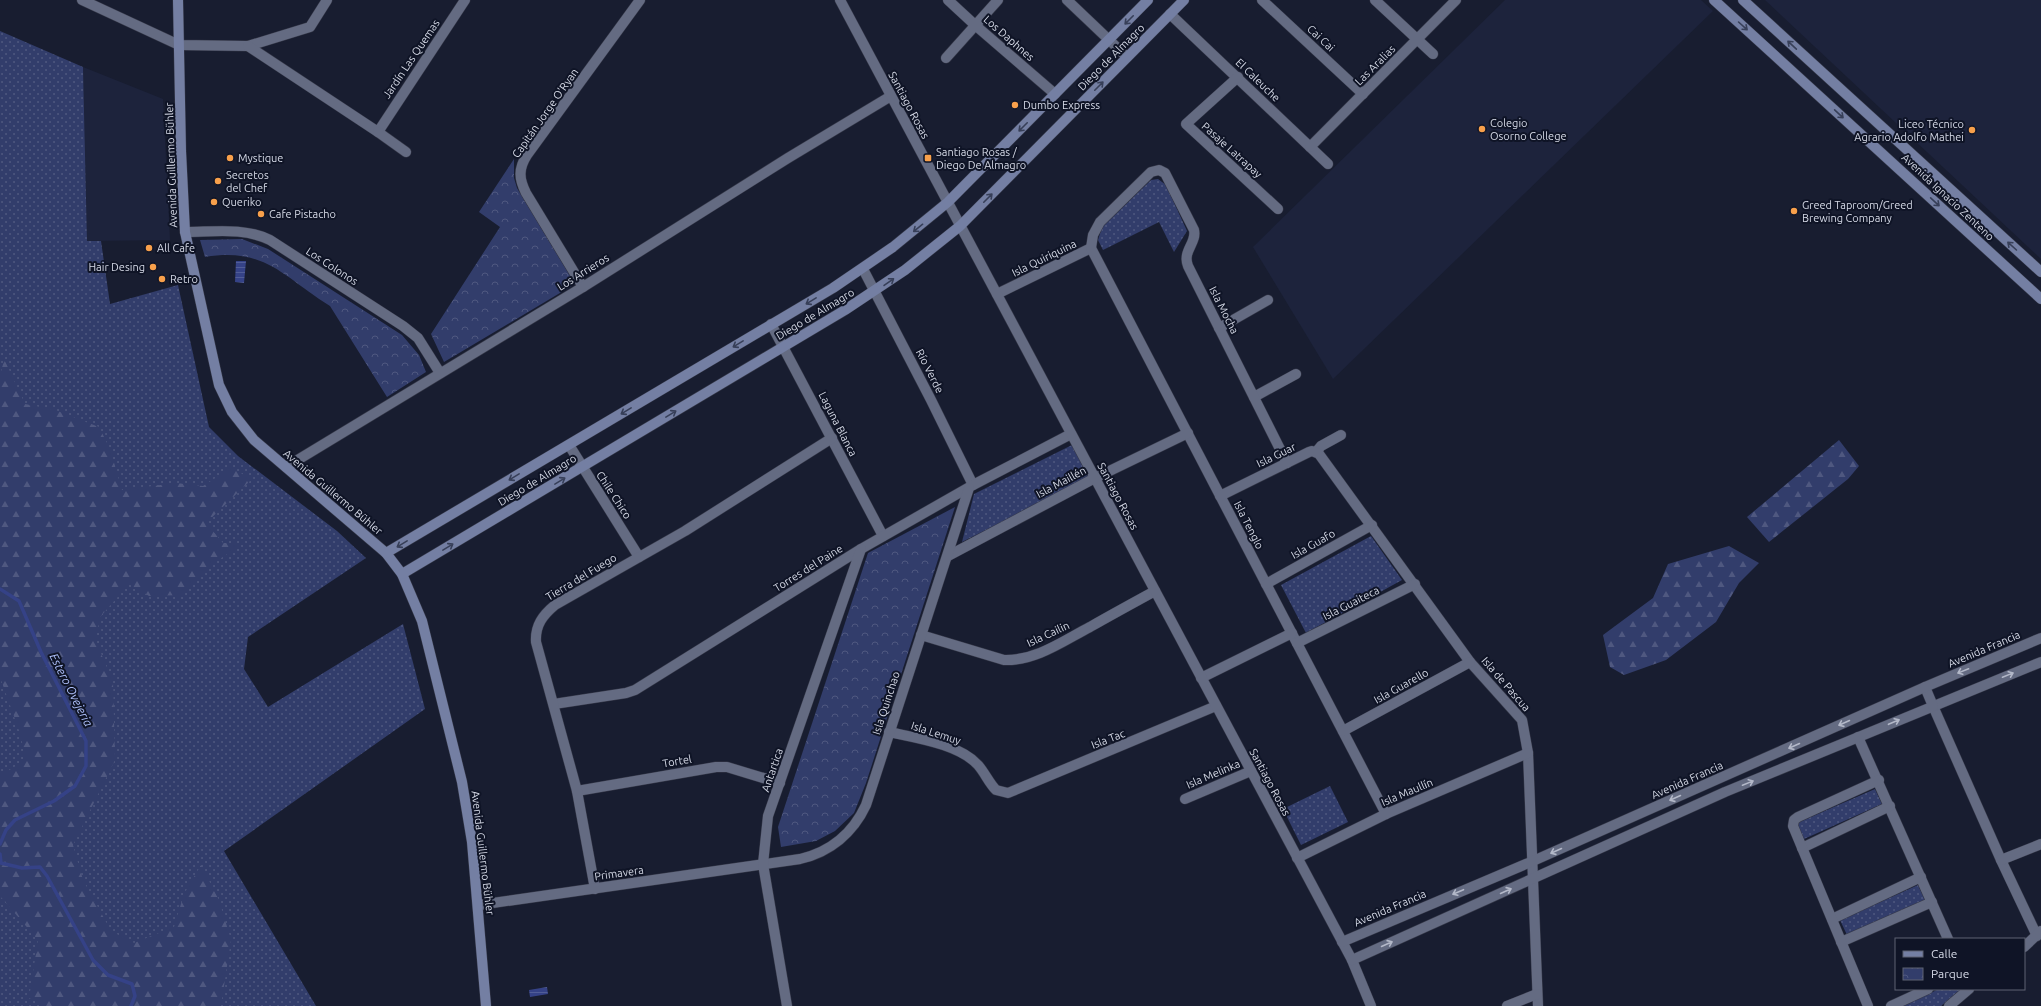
<svg xmlns="http://www.w3.org/2000/svg" width="2041" height="1006" font-family="Ubuntu,sans-serif">
<style>
.built{fill:#1d233c}
.grass{fill:url(#grass-dots)}
.forest{fill:url(#forest-firs)}
.park{fill:url(#park-crowns)}
.water{fill:url(#water-rules)}
.lines{fill:none;stroke-linecap:round;stroke-linejoin:round}
.stream{stroke:#354287;stroke-width:3.5}
.minor-casing{stroke:#363949;stroke-width:11}
.tertiary-casing{stroke:#363949;stroke-width:11}
.secondary-casing{stroke:#363949;stroke-width:11}
.minor{stroke:#646b82;stroke-width:10}
.tertiary{stroke:#646b82;stroke-width:10}
.secondary{stroke:#747fa3;stroke-width:10}
.oneway{stroke:#373f58}
.oneway2{stroke:#b3b8c8}
.poi-dot{fill:#f8a04b;stroke:#0f1426;stroke-width:1.5}
.labels{text-anchor:middle;stroke-width:4;stroke-linejoin:round;paint-order:stroke}
.street-label{font-size:11px;fill:#d5d9e6;stroke:#0f1426}
.poi-label{font-size:11px;fill:#d5d9e6;stroke:#0f1426;text-anchor:start}
.water-label{font-size:12px;font-style:italic;fill:#afc1fc;stroke:#0f1426}
</style>
<defs>
<pattern id="grass-dots" width="8" height="8" patternUnits="userSpaceOnUse"><rect width="8" height="8" fill="#323d6b"/><path d="M2 2h.1M6 6h.1" fill="none" stroke="#4f5880" stroke-width="1.8" stroke-linecap="round"/></pattern>
<pattern id="forest-firs" width="22" height="20" patternUnits="userSpaceOnUse"><rect width="22" height="20" fill="#323d6b"/><path d="M5 1l3.5 6h-7zM16 11l3.5 6h-7z" fill="#4f5880"/></pattern>
<pattern id="park-crowns" width="20" height="18" patternUnits="userSpaceOnUse"><rect width="20" height="18" fill="#323d6b"/><path d="M2 6a3 3 0 1 1 6 0M12 15a3 3 0 1 1 6 0" fill="none" stroke="#4f5880"/></pattern>
<pattern id="water-rules" width="6" height="5" patternUnits="userSpaceOnUse"><rect width="6" height="5" fill="#354287"/><path d="M0 2.5h6" fill="none" stroke="#515d98"/></pattern>
</defs>
<rect width="100%" height="100%" fill="#181d30"/>
<g class="built">
<path d="M 1505,0 L 1701,0 L 1713,11 L 1333,379 L 1253,247 Z"/>
<path d="M 1765,0 L 2041,0 L 2041,259 Z"/>
<path d="M 83,67 L 163,99 L 170,240 L 87,241 Z"/>
</g>
<g class="grass">
<path d="M 0,31 L 83,67 L 87,241 L 101,241 L 110,304 L 178,285 L 209,427 L 238,456 L 337,531 L 366,558 L 248,637 L 244,669 L 268,707 L 403,624 L 425,709 L 224,851 L 316,1006 L 0,1006 Z"/>
<path d="M 1158,179 L 1166,185 L 1187,231 L 1174,252 L 1159,222 L 1103,250 L 1098,240 L 1102,227 L 1151,180 Z"/>
<path d="M 1076,443 L 1093,477 L 962,542 L 974,494 Z"/>
<path d="M 1371,536 L 1402,580 L 1306,633 L 1281,585 Z"/>
<path d="M 1330,786 L 1348,822 L 1301,845 L 1283,809 Z"/>
<path d="M 1875,789 L 1882,804 L 1804,839 L 1797,823 Z"/>
<path d="M 1918,885 L 1925,900 L 1847,935 L 1840,920 Z"/>
<path d="M 1939,989 L 1961,989 L 1941,1006 L 1903,1006 Z"/>
</g>
<g class="forest">
<path d="M 4,359 L 25,404 L 55,410 L 99,427 L 110,449 L 122,490 L 176,483 L 203,486 L 231,468 L 252,479 L 206,523 L 223,543 L 244,543 L 209,566 L 181,595 L 149,596 L 129,584 L 101,616 L 95,639 L 113,682 L 115,760 L 73,845 L 83,880 L 111,931 L 134,943 L 174,927 L 184,894 L 201,865 L 219,900 L 231,940 L 222,999 L 217,1006 L 44,1006 L 29,998 L 38,940 L 0,896 L 0,776 L 25,760 L 21,736 L 0,677 L 0,377 Z"/>
<path d="M 1839,440 L 1859,466 L 1848,479 L 1769,542 L 1747,517 Z"/>
<path d="M 1729,546 L 1759,563 L 1739,583 L 1716,622 L 1666,660 L 1624,675 L 1610,667 L 1603,635 L 1653,598 L 1668,564 Z"/>
</g>
<g class="park">
<path d="M 514,159 L 514,178 L 517,188 L 575,284 L 444,362 L 431,334 L 500,227 L 479,212 Z"/>
<path d="M 242,239 L 268,249 L 402,335 L 419,355 L 426,372 L 387,397 L 330,306 C 283,277 266,247 205,257 L 200,240 Z"/>
<path d="M 955,507 L 866,783 L 854,813 L 835,831 L 816,841 L 781,847 L 778,827 L 868,553 Z"/>
</g>
<g class="water">
<path d="M 236,261 L 246,261 L 244,283 L 235,282 Z"/>
<path d="M 547,987 L 548,994 L 530,997 L 529,990 Z"/>
</g>
<g class="lines">
<g class="stream">
<path d="M 0,589 L 19,601 L 41,652 L 86,741 L 86,766 L 75,786 L 54,801 L 15,820 L 6,830 L 0,844"/>
<path d="M 0,854 L 1,863 L 22,868 L 40,867 L 47,876 L 93,960 L 108,975 L 132,984 L 135,996 L 131,1006"/>
</g>
<g class="minor-casing">
<g id="minor">
<path d="M 82,0 L 179,45 L 248,46 L 310,27 L 327,0"/>
<path d="M 948,0 L 975,25 L 1055,94"/>
<path d="M 1067,0 L 1127,57"/>
<path d="M 1262,0 L 1363,94"/>
<path d="M 1375,0 L 1433,54"/>
<path d="M 1170,14 L 1328,164"/>
<path d="M 248,46 L 378,132 L 465,0"/>
<path d="M 946,58 L 998,0"/>
<path d="M 1238,77 L 1186,124 L 1278,209"/>
<path d="M 378,132 L 406,152"/>
<path d="M 1310,147 L 1456,0"/>
<path d="M 185,232 C 213,232 244,227 270,240 L 403,326 L 418,338 L 440,373"/>
<path d="M 863,269 L 931,400 L 973,485"/>
<path d="M 583,287 L 526,193 C 519,179 518,169 527,155 L 640,0"/>
<path d="M 997,294 L 1091,248"/>
<path d="M 771,324 L 883,536"/>
<path d="M 1219,328 L 1268,300"/>
<path d="M 1254,397 L 1296,374"/>
<path d="M 569,445 L 639,557"/>
<path d="M 1316,452 L 1321,446 L 1341,435"/>
<path d="M 1287,463 L 1188,266 C 1182,251 1197,243 1194,230 L 1165,173 L 1159,170 L 1151,172 L 1100,222 L 1093,235 L 1091,248 L 1386,814"/>
<path d="M 286,467 L 583,287 L 788,158 L 891,96"/>
<path d="M 1220,496 L 1309,452 L 1312,451 L 1319,454 L 1470,662 L 1522,720 L 1528,753 L 1538,1006"/>
<path d="M 948,556 L 1095,478 L 1188,433"/>
<path d="M 1266,584 L 1372,525"/>
<path d="M 921,635 L 1004,660 C 1036,661 1063,641 1090,627 C 1111,615 1133,603 1155,591"/>
<path d="M 1297,643 L 1415,584"/>
<path d="M 1201,678 L 1292,633"/>
<path d="M 554,704 L 626,693 L 635,690 L 861,549 L 973,485 L 1071,434"/>
<path d="M 1933,706 L 2001,860 L 2037,936"/>
<path d="M 1343,731 L 1470,662"/>
<path d="M 889,732 C 916,738 959,744 978,765 C 985,773 989,783 996,790 L 1008,793 L 1216,706"/>
<path d="M 1858,737 L 1948,939"/>
<path d="M 577,791 L 716,767 L 727,767 L 780,783"/>
<path d="M 1185,799 L 1251,771"/>
<path d="M 1802,848 L 1890,806"/>
<path d="M 1297,858 L 1386,814 L 1528,753"/>
<path d="M 2001,860 L 2041,844"/>
<path d="M 595,889 L 577,791 L 536,642 C 535,625 543,615 555,605 L 685,531 L 832,438"/>
<path d="M 479,905 L 800,859 C 830,852 853,833 866,805 L 969,488"/>
<path d="M 1832,919 L 1921,877"/>
<path d="M 1841,942 L 1932,902"/>
<path d="M 2024,947 L 2041,931"/>
<path d="M 1352,960 L 1371,1006"/>
<path d="M 787,1006 L 763,864 L 768,816 L 861,549"/>
<path d="M 1507,1006 L 1537,994"/>
<path d="M 1868,1006 L 1793,826 L 1794,820 L 1798,817 L 1879,780"/>
<path d="M 1891,1006 L 1928,989"/>
<path d="M 1949,1006 L 1969,989"/>
</g>
</g>
<g class="tertiary-casing">
<g id="tertiary">
<path d="M 840,0 L 1352,960 L 1725,792 L 2041,662"/>
<path d="M 1925,687 L 1933,706"/>
<path d="M 1342,942 L 1533,861 L 1925,687 L 2041,638"/>
</g>
</g>
<g class="secondary-casing">
<g id="secondary">
<path d="M 178,0 L 181,151 L 185,232 L 219,385 L 232,412 L 254,440 L 386,553 L 402,574 L 422,621 L 462,782 L 472,842 L 486,1006"/>
<path d="M 1714,0 L 2041,299"/>
<path d="M 1743,0 L 2041,272"/>
<path d="M 386,553 L 833,288 L 893,247 L 948,202 L 1148,0"/>
<path d="M 402,574 L 845,310 L 905,270 L 960,226 L 1184,0"/>
</g>
</g>
<use href="#minor" class="minor"/>
<use href="#tertiary" class="tertiary"/>
<use href="#secondary" class="secondary"/>
</g>
<defs><path id="oneway-shaft" d="M-6 0H5M1.5-3L5.5 0L1.5 3" fill="none" stroke-width="1.6" stroke-linecap="round" stroke-linejoin="round"/></defs>
<g class="oneway">
<use href="#oneway-shaft" transform="translate(1129 20) rotate(135)"/>
<use href="#oneway-shaft" transform="translate(1743 26) rotate(42)"/>
<use href="#oneway-shaft" transform="translate(1792 45) rotate(-137)"/>
<use href="#oneway-shaft" transform="translate(1099 86) rotate(-45)"/>
<use href="#oneway-shaft" transform="translate(1839 114) rotate(43)"/>
<use href="#oneway-shaft" transform="translate(1023 127) rotate(135)"/>
<use href="#oneway-shaft" transform="translate(988 198) rotate(-45)"/>
<use href="#oneway-shaft" transform="translate(1935 202) rotate(43)"/>
<use href="#oneway-shaft" transform="translate(918 228) rotate(141)"/>
<use href="#oneway-shaft" transform="translate(2012 246) rotate(-138)"/>
<use href="#oneway-shaft" transform="translate(889 282) rotate(-35)"/>
<use href="#oneway-shaft" transform="translate(811 301) rotate(149)"/>
<use href="#oneway-shaft" transform="translate(738 344) rotate(149)"/>
<use href="#oneway-shaft" transform="translate(626 411) rotate(149)"/>
<use href="#oneway-shaft" transform="translate(671 414) rotate(-31)"/>
<use href="#oneway-shaft" transform="translate(514 477) rotate(149)"/>
<use href="#oneway-shaft" transform="translate(560 481) rotate(-31)"/>
<use href="#oneway-shaft" transform="translate(402 544) rotate(149)"/>
<use href="#oneway-shaft" transform="translate(448 547) rotate(-31)"/>
</g>
<g class="oneway2">
<use href="#oneway-shaft" transform="translate(1963 671) rotate(158)"/>
<use href="#oneway-shaft" transform="translate(2008 675) rotate(-22)"/>
<use href="#oneway-shaft" transform="translate(1894 722) rotate(-23)"/>
<use href="#oneway-shaft" transform="translate(1844 723) rotate(156)"/>
<use href="#oneway-shaft" transform="translate(1794 746) rotate(156)"/>
<use href="#oneway-shaft" transform="translate(1748 783) rotate(-22)"/>
<use href="#oneway-shaft" transform="translate(1675 798) rotate(156)"/>
<use href="#oneway-shaft" transform="translate(1556 851) rotate(156)"/>
<use href="#oneway-shaft" transform="translate(1506 891) rotate(-24)"/>
<use href="#oneway-shaft" transform="translate(1458 892) rotate(157)"/>
<use href="#oneway-shaft" transform="translate(1387 944) rotate(-24)"/>
</g>
<g class="poi-dot">
<circle cx="1015" cy="105" r="4"/>
<circle cx="1482" cy="129" r="4"/>
<circle cx="1972" cy="130" r="4"/>
<circle cx="230" cy="158" r="4"/>
<rect x="924" y="154" width="8" height="8" rx="2"/>
<circle cx="218" cy="181" r="4"/>
<circle cx="214" cy="202" r="4"/>
<circle cx="1794" cy="211" r="4"/>
<circle cx="261" cy="214" r="4"/>
<circle cx="149" cy="248" r="4"/>
<circle cx="153" cy="267" r="4"/>
<circle cx="162" cy="279" r="4"/>
</g>
<g class="labels">
<g class="street-label">
<text transform="translate(1009 38) rotate(41)" y="4">Los Daphnes</text>
<text transform="translate(1321 38) rotate(43)" y="4">Cai Cai</text>
<text transform="translate(1111 57) rotate(-45)" y="4">Diego de Almagro</text>
<text transform="translate(411 59) rotate(-56)" y="4">Jardín Las Quemas</text>
<text transform="translate(1375 65) rotate(-45)" y="4">Las Aralias</text>
<text transform="translate(1258 80) rotate(44)" y="4">El Caleuche</text>
<text transform="translate(909 105) rotate(62)" y="4">Santiago Rosas</text>
<text transform="translate(545 113) rotate(-55)" y="4">Capitán Jorge O'Ryan</text>
<text transform="translate(1232 150) rotate(42)" y="4">Pasaje Latrapay</text>
<text transform="translate(171 165) rotate(-92)" y="4">Avenida Guillermo Bühler</text>
<text transform="translate(1948 197) rotate(43)" y="4">Avenida Ignacio Zenteno</text>
<text transform="translate(1044 258) rotate(-26)" y="4">Isla Quiriquina</text>
<text transform="translate(332 266) rotate(33)" y="4">Los Colonos</text>
<text transform="translate(583 272) rotate(-32)" y="4">Los Arrieros</text>
<text transform="translate(1224 310) rotate(63)" y="4">Isla Mocha</text>
<text transform="translate(815 314) rotate(-31)" y="4">Diego de Almagro</text>
<text transform="translate(930 371) rotate(63)" y="4">Río Verde</text>
<text transform="translate(838 424) rotate(63)" y="4">Laguna Blanca</text>
<text transform="translate(1276 455) rotate(-26)" y="4">Isla Guar</text>
<text transform="translate(537 480) rotate(-31)" y="4">Diego de Almagro</text>
<text transform="translate(1061 482) rotate(-28)" y="4">Isla Maillén</text>
<text transform="translate(333 492) rotate(40)" y="4">Avenida Guillermo Bühler</text>
<text transform="translate(614 495) rotate(57)" y="4">Chile Chico</text>
<text transform="translate(1118 496) rotate(62)" y="4">Santiago Rosas</text>
<text transform="translate(1249 525) rotate(63)" y="4">Isla Tenglo</text>
<text transform="translate(1313 544) rotate(-29)" y="4">Isla Guafo</text>
<text transform="translate(808 568) rotate(-32)" y="4">Torres del Paine</text>
<text transform="translate(581 577) rotate(-31)" y="4">Tierra del Fuego</text>
<text transform="translate(1351 603) rotate(-27)" y="4">Isla Guaiteca</text>
<text transform="translate(1048 634) rotate(-25)" y="4">Isla Cailin</text>
<text transform="translate(1984 649) rotate(-23)" y="4">Avenida Francia</text>
<text transform="translate(1506 684) rotate(49)" y="4">Isla de Pascua</text>
<text transform="translate(1401 686) rotate(-29)" y="4">Isla Guarello</text>
<text transform="translate(886 703) rotate(-72)" y="4">Isla Quinchao</text>
<text transform="translate(936 733) rotate(18)" y="4">Isla Lemuy</text>
<text transform="translate(1108 739) rotate(-21)" y="4">Isla Tac</text>
<text transform="translate(677 761) rotate(-10)" y="4">Tortel</text>
<text transform="translate(772 770) rotate(-71)" y="4">Antartica</text>
<text transform="translate(1213 774) rotate(-23)" y="4">Isla Melinka</text>
<text transform="translate(1687 780) rotate(-24)" y="4">Avenida Francia</text>
<text transform="translate(1270 782) rotate(62)" y="4">Santiago Rosas</text>
<text transform="translate(1407 792) rotate(-23)" y="4">Isla Maullín</text>
<text transform="translate(483 853) rotate(83)" y="4">Avenida Guillermo Bühler</text>
<text transform="translate(619 873) rotate(-8)" y="4">Primavera</text>
<text transform="translate(1390 908) rotate(-23)" y="4">Avenida Francia</text>
</g>
<g class="poi-label">
<text x="1023" y="109">Dumbo Express</text>
<text x="1490" y="127">Colegio<tspan x="1490" dy="13">Osorno College</tspan></text>
<text x="1964" y="128" text-anchor="end">Liceo Técnico<tspan x="1964" dy="13">Agrario Adolfo Mathei</tspan></text>
<text x="936" y="156">Santiago Rosas /<tspan x="936" dy="13">Diego De Almagro</tspan></text>
<text x="238" y="162">Mystique</text>
<text x="226" y="179">Secretos<tspan x="226" dy="13">del Chef</tspan></text>
<text x="222" y="206">Queriko</text>
<text x="1802" y="209">Greed Taproom/Greed<tspan x="1802" dy="13">Brewing Company</tspan></text>
<text x="269" y="218">Cafe Pistacho</text>
<text x="157" y="252">All Cafe</text>
<text x="145" y="271" text-anchor="end">Hair Desing</text>
<text x="170" y="283">Retro</text>
</g>
<g class="water-label">
<text transform="translate(71 690) rotate(63)" y="4">Estero Ovejeria</text>
</g>
</g>
<rect x="1895" y="938" width="130" height="52" fill="#0f1426" stroke="#5e6373"/>
<rect x="1903" y="951" width="20" height="6" fill="#747fa3" stroke="#5e6373"/>
<text x="1931" y="958" font-size="12" fill="#d5d9e6">Calle</text>
<rect x="1903" y="968" width="20" height="12" fill="url(#park-crowns)" stroke="#5e6373"/>
<text x="1931" y="978" font-size="12" fill="#d5d9e6">Parque</text>
</svg>
